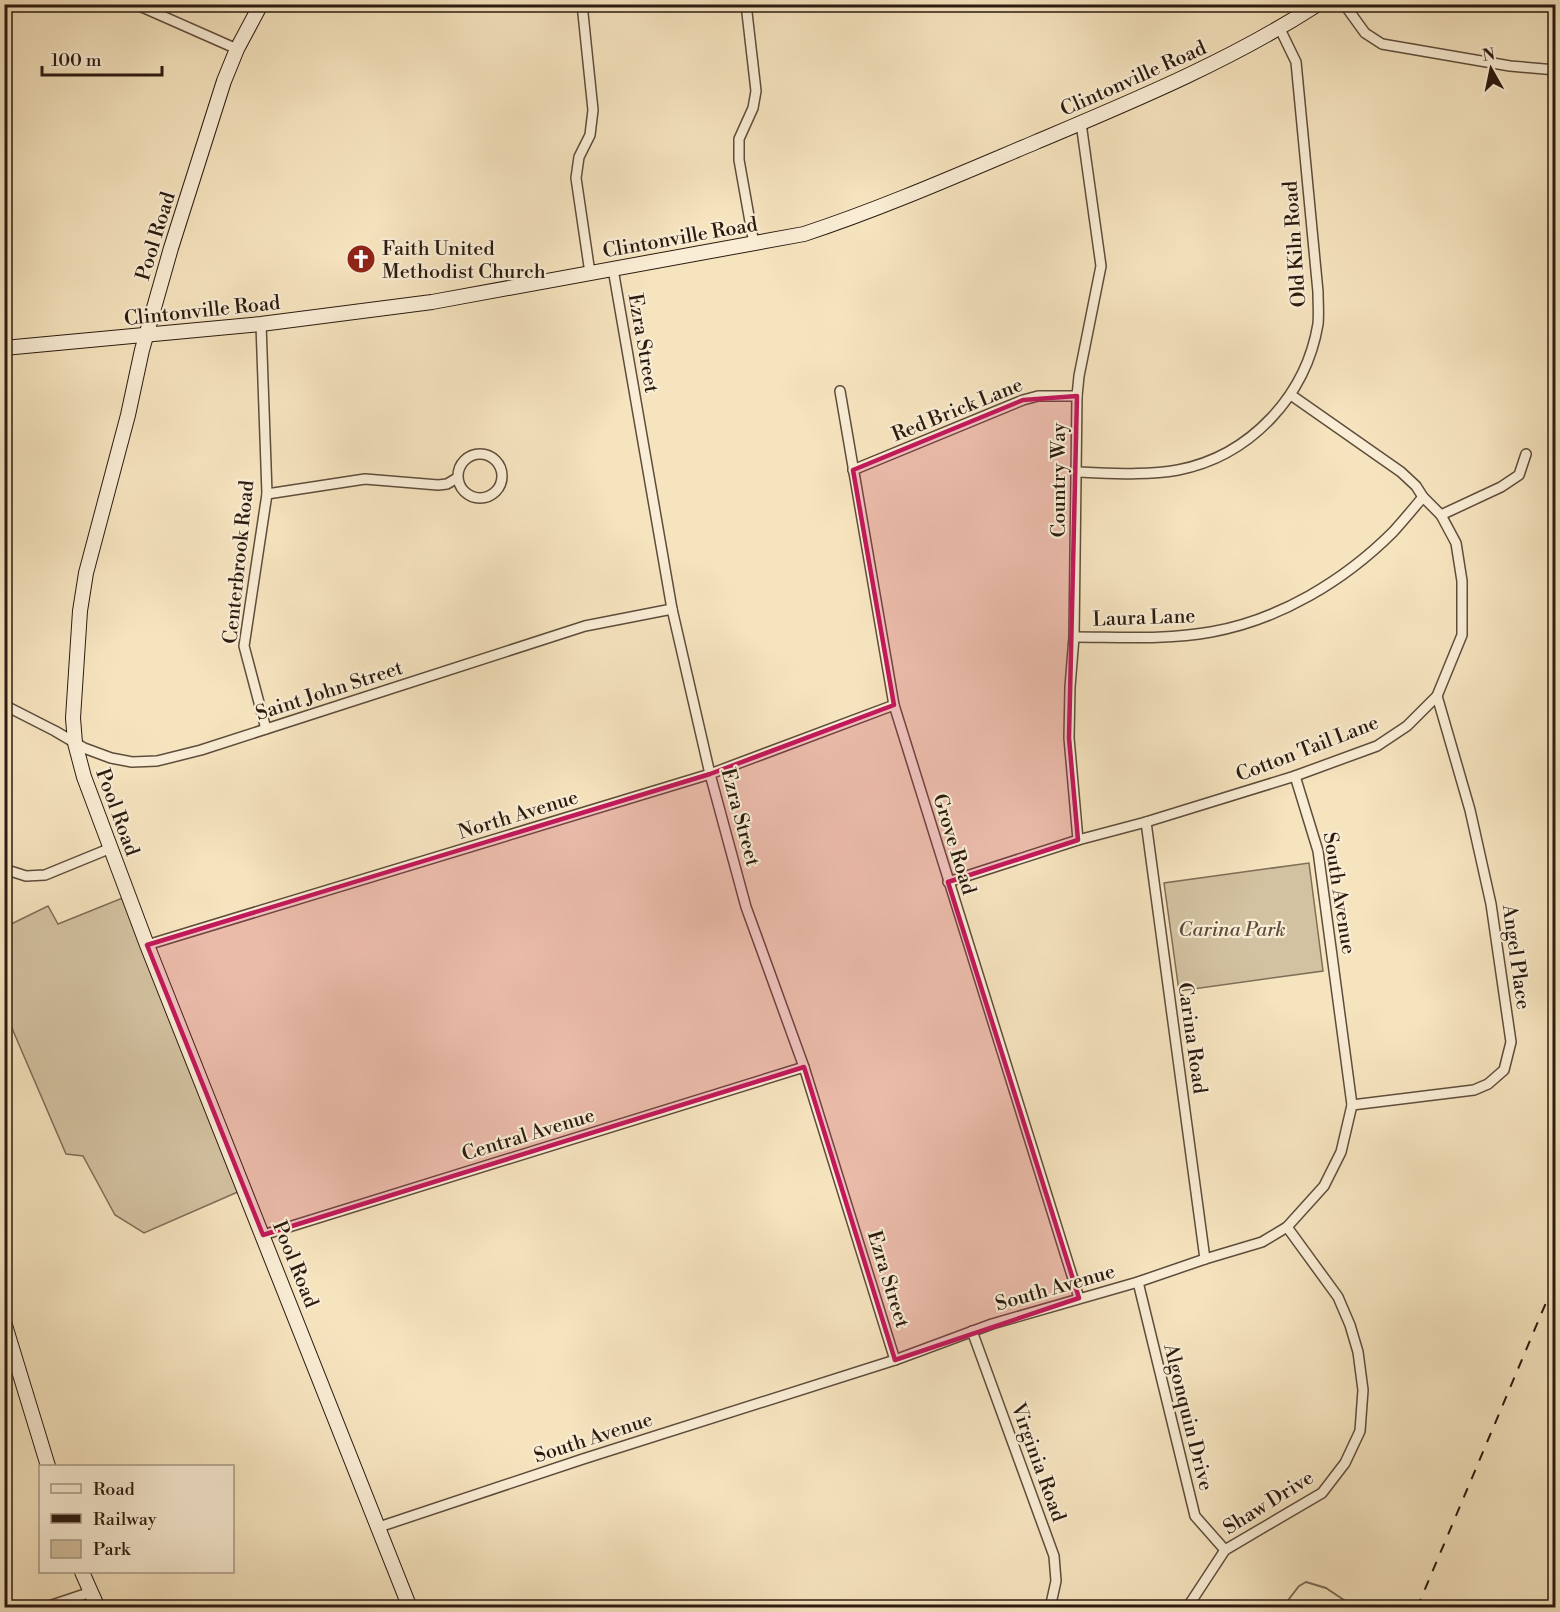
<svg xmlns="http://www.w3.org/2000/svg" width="1560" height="1612" font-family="'Libre Bodoni',serif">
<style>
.green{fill:#d3c2a1;stroke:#7f6e58;stroke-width:1.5}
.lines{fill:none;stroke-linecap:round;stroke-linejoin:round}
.stream{stroke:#7b6b56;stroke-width:2}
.street-casing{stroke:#5e4d3c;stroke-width:12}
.secondary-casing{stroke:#2b1b10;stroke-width:16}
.street{stroke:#f9edd5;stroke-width:9}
.secondary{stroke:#f9edd5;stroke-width:14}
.rail{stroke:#2b1b10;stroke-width:2;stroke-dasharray:10 10;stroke-linecap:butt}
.marked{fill:#c2185b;fill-opacity:0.2;stroke:#c2185b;stroke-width:4.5;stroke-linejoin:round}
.labels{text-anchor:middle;stroke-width:4.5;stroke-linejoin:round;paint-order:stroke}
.street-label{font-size:20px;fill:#2b1b10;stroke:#f9edd5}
.poi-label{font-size:20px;fill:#2b1b10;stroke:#f9edd5;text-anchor:start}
.park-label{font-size:20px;font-style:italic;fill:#5d4d3c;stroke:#f9edd5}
</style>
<rect width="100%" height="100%" fill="#f6e4bf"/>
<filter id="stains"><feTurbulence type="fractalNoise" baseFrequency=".00333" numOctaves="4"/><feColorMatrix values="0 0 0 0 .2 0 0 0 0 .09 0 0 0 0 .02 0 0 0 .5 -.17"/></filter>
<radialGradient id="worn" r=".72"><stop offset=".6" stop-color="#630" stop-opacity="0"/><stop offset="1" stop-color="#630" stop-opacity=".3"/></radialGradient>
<g class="green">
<path d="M 1309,863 L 1323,971 L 1179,991 L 1164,883 Z"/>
<path d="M 125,897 L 240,1191 L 144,1233 L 115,1215 L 83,1156 L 66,1154 L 5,1012 L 5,927 L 48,906 L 58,924 Z"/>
</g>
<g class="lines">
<path class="stream" d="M 1282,1608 L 1299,1586 L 1306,1582 L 1326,1588 L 1356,1608"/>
<g class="street-casing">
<g id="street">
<path d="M 135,4 L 237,49"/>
<path d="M 582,4 L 593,110 L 590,135 L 579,157 L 576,178 L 590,273"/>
<path d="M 746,4 L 756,91 L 753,108 L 739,139 L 739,160 L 754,244"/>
<path d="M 1344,4 L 1365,33 L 1382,44 L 1510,66 L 1556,70"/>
<path d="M 613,269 L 672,609 L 710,774 L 746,907 L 804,1067 L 895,1360"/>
<path d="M 261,324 L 267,494 L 244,646 L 266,729"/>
<path d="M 840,391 L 894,705 L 1079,1298"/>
<circle cx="480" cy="476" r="22"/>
<path d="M 853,470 L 1023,400 L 1038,396 L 1077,396"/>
<path d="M 1077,472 C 1110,473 1145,476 1178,470 C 1250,456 1306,396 1318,324 C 1319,314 1318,302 1318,292 L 1296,62 L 1280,29"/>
<path d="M 267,494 L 365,479 L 438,485 L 447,484 L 457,478"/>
<path d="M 1441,515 L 1501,487 L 1519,475 L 1526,454"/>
<path d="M 1074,637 C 1120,637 1166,640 1211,632 C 1279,620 1344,581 1393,532 C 1403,521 1413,509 1423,497"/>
<path d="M 4,705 L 55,731 L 84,748 L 111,758 L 132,762 L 157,761 L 201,750 L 585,626 L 672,609"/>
<path d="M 1146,822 L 1205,1259"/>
<path d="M 1078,840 L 1069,738 L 1070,687 L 1074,637 L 1077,396 L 1079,376 L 1101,266 L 1081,123"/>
<path d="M 4,869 L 26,876 L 45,875 L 111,848"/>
<path d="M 948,882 L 1078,840 L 1146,822 L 1295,776 L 1377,746 L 1407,726 L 1437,696 L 1462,635 L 1462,581 L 1456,543 L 1441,515 L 1423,497 L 1416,486 L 1401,472 L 1291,395"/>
<path d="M 147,945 L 710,774 L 894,705"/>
<path d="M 1352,1105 L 1474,1090 L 1488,1084 L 1504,1070 L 1511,1042 L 1491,904 L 1470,810 L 1437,696"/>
<path d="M 263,1235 L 804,1067"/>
<path d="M 1138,1282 L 1195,1516 L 1225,1550"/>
<path d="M 972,1331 L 1054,1556 L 1056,1581 L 1050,1608"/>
<path d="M 379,1527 L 583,1459 L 895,1360 L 992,1324 L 1138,1282 L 1205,1259 L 1262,1242 L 1287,1227 L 1324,1186 L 1341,1152 L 1352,1105 L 1318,851 L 1295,776"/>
<path d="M 43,1608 L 91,1592"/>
<path d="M 1187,1608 L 1225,1550 L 1322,1493 L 1345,1463 L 1360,1431 L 1363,1390 L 1358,1352 L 1350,1325 L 1338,1297 L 1287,1227"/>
</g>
</g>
<g class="secondary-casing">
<g id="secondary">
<path d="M 261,4 L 237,49 L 224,81 L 171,248 L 142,350 L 128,415 L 86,573 L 80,611 L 73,718 L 75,743 L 84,777 L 147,945 L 410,1608"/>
<path d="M 4,348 L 261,324 L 432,302 L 804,234 C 883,208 960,174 1036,142 C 1133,101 1230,61 1318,4"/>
<path d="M 4,1322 L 48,1466"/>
<path d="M 82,1572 L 98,1608"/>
</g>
</g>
<use href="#street" class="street"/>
<use href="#secondary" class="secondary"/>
<path class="rail" d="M 1417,1608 L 1556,1279"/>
</g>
<path class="marked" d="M 1077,396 L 1069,738 L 1078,840 L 948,882 L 1079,1298 L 895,1360 L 804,1067 L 263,1235 L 147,945 L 710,774 L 894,705 L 853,470 L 1023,400 Z"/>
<defs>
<g id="church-disc" transform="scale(1.5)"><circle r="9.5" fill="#8f2418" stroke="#f9edd5"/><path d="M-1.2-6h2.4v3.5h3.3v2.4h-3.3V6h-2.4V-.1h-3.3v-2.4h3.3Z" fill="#fff"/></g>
</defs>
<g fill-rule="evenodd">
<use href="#church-disc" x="361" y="259"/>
</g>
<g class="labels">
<g class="street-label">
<text transform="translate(1133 78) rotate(-24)" y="7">Clintonville Road</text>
<text transform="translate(155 236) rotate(-73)" y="7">Pool Road</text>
<text transform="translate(680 237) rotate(-10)" y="7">Clintonville Road</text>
<text transform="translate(1294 244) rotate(-94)" y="7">Old Kiln Road</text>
<text transform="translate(202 310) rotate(-6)" y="7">Clintonville Road</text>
<text transform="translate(644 343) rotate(80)" y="7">Ezra Street</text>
<text transform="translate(957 409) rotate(-22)" y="7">Red Brick Lane</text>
<text transform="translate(1058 480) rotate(-90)" y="7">Country Way</text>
<text transform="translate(238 562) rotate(-84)" y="7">Centerbrook Road</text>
<text transform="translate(1144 617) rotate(-2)" y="7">Laura Lane</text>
<text transform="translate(329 690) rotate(-18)" y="7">Saint John Street</text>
<text transform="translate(1307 748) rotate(-21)" y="7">Cotton Tail Lane</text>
<text transform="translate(118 812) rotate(70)" y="7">Pool Road</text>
<text transform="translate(518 814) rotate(-17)" y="7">North Avenue</text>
<text transform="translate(741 817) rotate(75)" y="7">Ezra Street</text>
<text transform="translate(955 844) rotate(73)" y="7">Grove Road</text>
<text transform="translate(1340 893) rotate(81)" y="7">South Avenue</text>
<text transform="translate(1517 957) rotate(82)" y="7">Angel Place</text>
<text transform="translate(1193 1038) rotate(82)" y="7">Carina Road</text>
<text transform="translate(528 1134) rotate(-17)" y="7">Central Avenue</text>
<text transform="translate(296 1264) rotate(68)" y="7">Pool Road</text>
<text transform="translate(889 1279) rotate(73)" y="7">Ezra Street</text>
<text transform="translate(1055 1287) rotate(-16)" y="7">South Avenue</text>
<text transform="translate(1189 1417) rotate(76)" y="7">Algonquin Drive</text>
<text transform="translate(593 1437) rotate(-18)" y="7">South Avenue</text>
<text transform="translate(1039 1462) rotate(70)" y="7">Virginia Road</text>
<text transform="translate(1268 1502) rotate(-32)" y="7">Shaw Drive</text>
</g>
<g class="poi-label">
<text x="382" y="255">Faith United<tspan x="382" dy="23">Methodist Church</tspan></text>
</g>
<g class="park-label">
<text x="1232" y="936">Carina Park</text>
</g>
</g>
<rect width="1560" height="1612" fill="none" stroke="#f6e4bf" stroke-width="24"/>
<rect x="6" y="6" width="1548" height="1600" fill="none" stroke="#2b1b10" stroke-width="3"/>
<rect x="12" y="12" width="1536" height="1588" fill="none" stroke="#2b1b10" stroke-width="1.5"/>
<rect x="39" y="1465" width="195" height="108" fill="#f9edd5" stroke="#a79986" stroke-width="1.5"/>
<rect x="51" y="1484" width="30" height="9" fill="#f9edd5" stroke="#a79986" stroke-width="1.5"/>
<text x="93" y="1495" font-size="18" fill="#2b1b10">Road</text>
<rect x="51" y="1514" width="30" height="9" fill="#2b1b10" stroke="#a79986" stroke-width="1.5"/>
<text x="93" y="1525" font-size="18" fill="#2b1b10">Railway</text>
<rect x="51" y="1540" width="30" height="18" fill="#d3c2a1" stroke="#a79986" stroke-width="1.5"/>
<text x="93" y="1555" font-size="18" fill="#2b1b10">Park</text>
<g transform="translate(1491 69) rotate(351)" stroke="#f9edd5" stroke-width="4.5" paint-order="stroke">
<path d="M0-4.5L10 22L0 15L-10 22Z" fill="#2b1b10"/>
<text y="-9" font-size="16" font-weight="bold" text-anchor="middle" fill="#2b1b10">N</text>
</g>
<path d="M42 66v9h120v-9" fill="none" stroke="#2b1b10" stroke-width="3"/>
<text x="51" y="66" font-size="18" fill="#2b1b10" stroke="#f9edd5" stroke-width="4.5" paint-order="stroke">100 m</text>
<rect width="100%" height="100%" filter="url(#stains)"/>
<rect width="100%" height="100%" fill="url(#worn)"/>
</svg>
